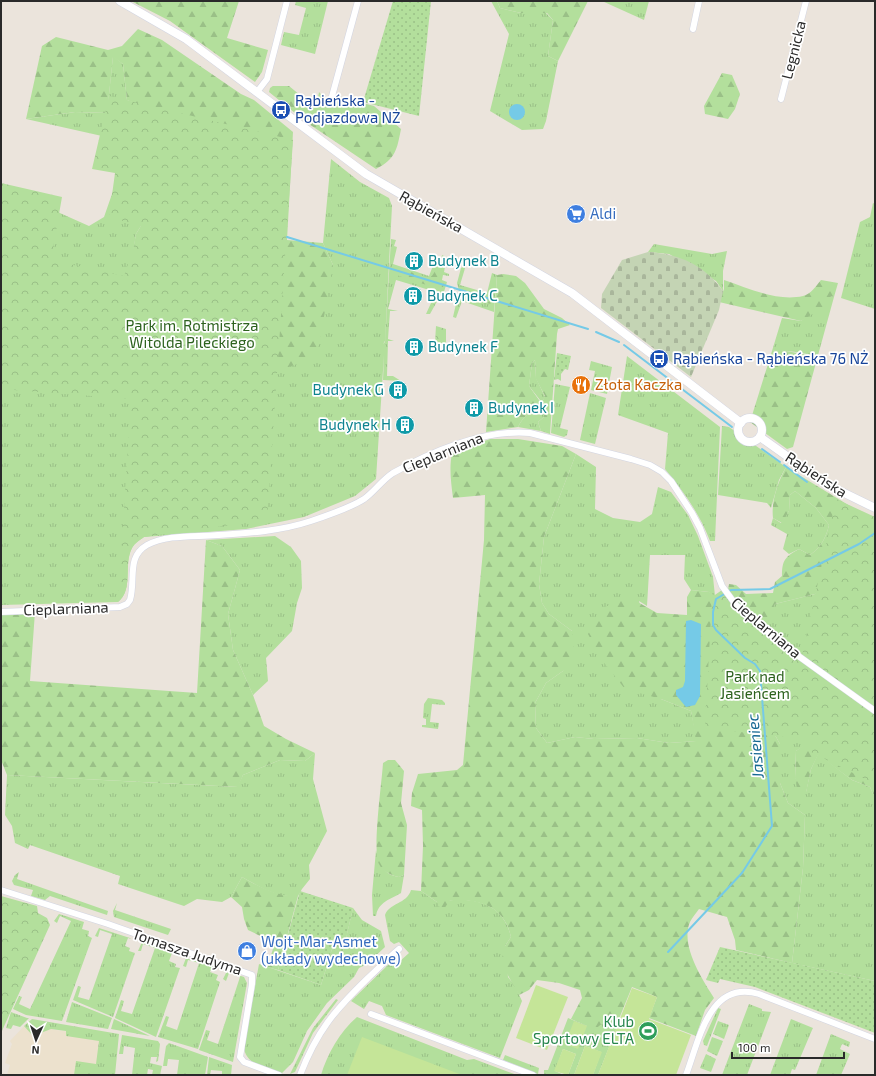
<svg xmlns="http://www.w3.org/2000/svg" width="876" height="1076" font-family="'Exo 2',sans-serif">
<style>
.education{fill:#ece1cd}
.grass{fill:url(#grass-tufts)}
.forest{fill:url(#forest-firs);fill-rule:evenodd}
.cemetery{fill:url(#cemetery-stones)}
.park{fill:url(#park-crowns)}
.garden{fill:url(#garden-dots)}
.pitch{fill:#c5e598}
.water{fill:#75cae7}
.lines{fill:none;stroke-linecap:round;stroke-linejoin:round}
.stream{stroke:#75cae7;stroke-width:2}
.street-casing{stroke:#d2d5e2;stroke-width:7}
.secondary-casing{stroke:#d2d5e2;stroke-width:9}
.street{stroke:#fff;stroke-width:6}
.secondary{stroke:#fff;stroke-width:8}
.labels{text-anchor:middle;stroke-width:3.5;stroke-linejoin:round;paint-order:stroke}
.street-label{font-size:15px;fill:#2a2a2a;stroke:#fff}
.transit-label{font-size:15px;fill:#164399;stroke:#fff;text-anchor:start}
.shop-label{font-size:15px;fill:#366cbe;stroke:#fff;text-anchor:start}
.culture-label{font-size:15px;fill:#0d838f;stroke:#fff;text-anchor:start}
.park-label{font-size:15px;fill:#2d621e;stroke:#fff}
.food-label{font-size:15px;fill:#c56008;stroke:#fff;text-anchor:start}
.leisure-label{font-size:15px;fill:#27864d;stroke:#fff;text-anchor:end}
.water-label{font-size:16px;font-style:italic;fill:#156892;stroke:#fff}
</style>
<defs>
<pattern id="grass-tufts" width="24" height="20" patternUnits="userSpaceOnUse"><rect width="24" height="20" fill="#b3df9c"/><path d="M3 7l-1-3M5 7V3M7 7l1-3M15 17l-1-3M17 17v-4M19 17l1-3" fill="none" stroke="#9ac087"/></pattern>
<pattern id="forest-firs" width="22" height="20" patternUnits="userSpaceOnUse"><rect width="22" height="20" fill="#b3df9c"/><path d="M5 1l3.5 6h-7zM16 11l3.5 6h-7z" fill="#9ac087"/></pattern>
<pattern id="cemetery-stones" width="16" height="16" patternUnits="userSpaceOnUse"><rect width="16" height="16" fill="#c4d4b4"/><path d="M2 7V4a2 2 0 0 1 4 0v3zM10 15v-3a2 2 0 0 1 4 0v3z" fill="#a9b69b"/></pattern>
<pattern id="park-crowns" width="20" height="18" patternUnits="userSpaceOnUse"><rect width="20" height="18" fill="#b3df9c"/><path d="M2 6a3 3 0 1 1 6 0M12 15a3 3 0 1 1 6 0" fill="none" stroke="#9ac087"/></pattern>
<pattern id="garden-dots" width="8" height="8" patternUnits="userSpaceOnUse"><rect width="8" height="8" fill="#b3df9c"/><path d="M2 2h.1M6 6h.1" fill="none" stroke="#9ac087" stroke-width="1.8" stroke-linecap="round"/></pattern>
</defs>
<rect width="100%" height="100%" fill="#ebe4dc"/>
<path class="education" d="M 27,1023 L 56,1030 L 113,1038 L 110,1075 L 3,1075 L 3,1073 L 7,1075 L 10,1065 L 5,1063 L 12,1044 L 10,1041 Z"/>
<g class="grass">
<path d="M 296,1 L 328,1 L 315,54 L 281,45 L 284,32 L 299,35 L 306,8 L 295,5 Z"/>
<path d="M 491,1 L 497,1 L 500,8 L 521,13 L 546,13 L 553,20 L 548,56 L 558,61 L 546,121 L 543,129 L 522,130 L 490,111 L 509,34 Z"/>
<path d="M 602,1 L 649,1 L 644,20 Z"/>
<path d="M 113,56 L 123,64 L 127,100 L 161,114 L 163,190 L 136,234 L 131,266 L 122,280 L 101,302 L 333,265 L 323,243 L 331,159 L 360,182 L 389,198 L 392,206 L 385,341 L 383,344 L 385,342 L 391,239 L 396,240 L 394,246 L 397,247 L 393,264 L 429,276 L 434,263 L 441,264 L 442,255 L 452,260 L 447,258 L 444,272 L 449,274 L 449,276 L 443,275 L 442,280 L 447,282 L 443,295 L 440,296 L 430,314 L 426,314 L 436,292 L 396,280 L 388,309 L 398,311 L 390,311 L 388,339 L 394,341 L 388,341 L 387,376 L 393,376 L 401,381 L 383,380 L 384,355 L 376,479 L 355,496 L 304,517 L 246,529 L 144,537 C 140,540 135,543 132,548 C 123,565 134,589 118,602 L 1,605 L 1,195 L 33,201 L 89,226 L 104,217 L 120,171 L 102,136 L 26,119 L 75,112 L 107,113 Z"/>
<path d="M 873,203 L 875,204 L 875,309 L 841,298 L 860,222 L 870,217 Z"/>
<path d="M 654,244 L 712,254 L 727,251 L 723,271 L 723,291 L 716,281 L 669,254 L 648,252 Z"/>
<path d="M 464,265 L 466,265 L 460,285 L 487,293 L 492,273 L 497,275 L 494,312 L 462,301 L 456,318 L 453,317 L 459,291 L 457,283 L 461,268 Z"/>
<path d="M 831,296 L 834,297 L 817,359 C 811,352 781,350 772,351 L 782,318 L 801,321 Z"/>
<path d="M 627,356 L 720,427 L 715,541 L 710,541 C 700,514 683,491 665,469 L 668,433 L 618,415 Z"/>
<path d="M 535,360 L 536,378 L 545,397 L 543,400 L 540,400 L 529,386 L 532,363 Z"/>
<path d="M 591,361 L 612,367 L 607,394 L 591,390 L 595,371 L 589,370 Z"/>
<path d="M 555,384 L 570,387 L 560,428 L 568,430 L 567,435 L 564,437 L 551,433 Z"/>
<path d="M 590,393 L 606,398 L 595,444 L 580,440 Z"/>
<path d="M 544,408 L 544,417 L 538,422 L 541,431 L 518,427 C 524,415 531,410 544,408 Z"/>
<path d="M 722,426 L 729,427 L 786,467 L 779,480 L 771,508 L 767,503 L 718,495 Z"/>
<path d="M 576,454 L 596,467 L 595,509 L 613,518 L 640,522 L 652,514 L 658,487 L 671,492 L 688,515 L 698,536 L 713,577 L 715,596 L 860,711 L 796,751 L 795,778 L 806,792 L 811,769 L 818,754 L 852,780 L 870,787 L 873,794 L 875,794 L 875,981 L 792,963 L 803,868 L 805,815 L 788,803 L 780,783 L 780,744 L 771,728 L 709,592 L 691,590 L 684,579 L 685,555 L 650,555 L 647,606 L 639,601 L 661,699 L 691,711 L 697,741 L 669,743 L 637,738 L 594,739 L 575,737 L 547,743 L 536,728 L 535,703 L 546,683 L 563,671 L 572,631 L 549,614 L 542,603 L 539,584 L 544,537 Z"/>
<path d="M 795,491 L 816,508 L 829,525 C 826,538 821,547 810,555 L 799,549 L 789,554 L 783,549 L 787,534 L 771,525 L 773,518 L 781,523 L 789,511 L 790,495 Z"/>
<path d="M 275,536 L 291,547 L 301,561 L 302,588 L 297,603 L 292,631 L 266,658 L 268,681 L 253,695 L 233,650 L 228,614 L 240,570 L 222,546 L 206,540 Z"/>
<path d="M 827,591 L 819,668 L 762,624 L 775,604 Z"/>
<path d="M 428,698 L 442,700 L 445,703 L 445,705 L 432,704 L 430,722 L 439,723 L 438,729 L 422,727 L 422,725 L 426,725 L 426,719 L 423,718 L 424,704 Z"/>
<path d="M 315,753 L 313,779 L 327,831 L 309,865 L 310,879 L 302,889 L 298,896 C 277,898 260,887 242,877 L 231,897 L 222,902 L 197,899 L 184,906 L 118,884 L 120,876 L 30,845 L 28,849 L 15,843 L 12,826 L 5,815 L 7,775 L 237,787 L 243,775 L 280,760 L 305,761 Z"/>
<path d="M 376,850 C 379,864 384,875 399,877 L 404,875 L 401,893 C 391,899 378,902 376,916 L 373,916 L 372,895 Z"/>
<path d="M 19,872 L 17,879 L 108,911 L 107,915 L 50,896 L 45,900 L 31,896 L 33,890 L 14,885 L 12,881 L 15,875 Z"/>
<path d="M 411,890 L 421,891 L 437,902 C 469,896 503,900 511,937 L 505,946 L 508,977 L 515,986 L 522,1001 L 500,1058 L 386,1015 L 382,1006 L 369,1001 L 364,1009 L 351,1001 L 391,962 L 399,962 L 409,953 L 399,942 L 394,944 L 390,941 L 385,915 C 389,903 407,904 411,890 Z"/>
<path d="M 117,903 L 115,910 L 171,929 L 168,935 L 114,917 L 113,911 Z"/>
<path d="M 353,908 L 362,920 L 381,931 L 385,947 L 367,964 L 359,968 L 354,977 L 327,1003 L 307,1031 L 293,1062 L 282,1073 C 268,1068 244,1065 244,1046 L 259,964 L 321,985 L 332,949 L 343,951 Z"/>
<path d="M 59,914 L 84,922 L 82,929 L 89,931 L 88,936 L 92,938 L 62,1021 L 26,1015 L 13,1009 L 19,996 L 22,997 L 19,1004 L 30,1009 L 71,921 L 60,916 L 57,923 L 54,921 Z"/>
<path d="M 99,928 L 130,938 L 131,939 L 128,938 L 125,946 L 130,948 L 129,951 L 135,953 L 113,1017 L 73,1000 L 78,986 L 81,987 L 78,997 L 89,1000 L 112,934 L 100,930 L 98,937 L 95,936 Z"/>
<path d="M 142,942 L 174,952 L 175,954 L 172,953 L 169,961 L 176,964 L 175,967 L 180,968 L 156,1037 L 115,1018 L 121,1000 L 124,1001 L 121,1011 L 132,1014 L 155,948 L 143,944 L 141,951 L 138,951 Z"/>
<path d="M 186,958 L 216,967 L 216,971 L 212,967 L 210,972 L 218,975 L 216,980 L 220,982 L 198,1049 L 158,1037 L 166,1016 L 169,1017 L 166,1026 L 177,1030 L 199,963 L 188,960 L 186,967 L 183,966 Z"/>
<path d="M 229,972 L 244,977 L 247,983 L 233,1062 L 199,1050 L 206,1030 L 210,1031 L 207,1040 L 218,1044 L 240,977 L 229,973 L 226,981 L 223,979 L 226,973 Z"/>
<path d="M 336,999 L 338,1000 L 313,1033 L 295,1072 L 290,1074 L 313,1028 Z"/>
<path d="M 72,1002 L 112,1018 L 108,1029 L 66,1022 Z"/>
<path d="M 749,1004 L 762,1009 L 762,1011 L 771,1012 L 747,1075 L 722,1075 Z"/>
<path d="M 718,1008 L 721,1009 L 707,1046 L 704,1045 L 703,1041 Z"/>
<path d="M 11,1012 L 27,1018 L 29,1018 L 20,1027 L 13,1025 L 11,1029 L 6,1028 Z"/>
<path d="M 357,1017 L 467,1060 L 474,1059 L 517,1075 L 321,1075 C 327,1055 340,1031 357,1017 Z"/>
<path d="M 568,1018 L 587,1026 L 605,1021 L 617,1027 L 598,1075 L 593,1075 L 601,1052 L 585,1046 L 574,1075 L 568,1075 L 576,1054 L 563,1049 L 555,1071 L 564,1075 L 544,1075 L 544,1070 L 548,1070 Z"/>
<path d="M 32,1019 L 119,1034 L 115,1075 L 74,1075 L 76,1061 L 96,1064 L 99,1041 L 66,1036 L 66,1031 L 51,1029 L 33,1036 L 24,1026 Z"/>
<path d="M 114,1019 L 150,1036 L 111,1029 Z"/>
<path d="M 791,1019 L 813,1028 L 812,1030 L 795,1070 L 792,1069 L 790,1075 L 770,1075 Z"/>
<path d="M 718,1021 L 729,1025 L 724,1039 L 713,1034 Z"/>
<path d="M 831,1034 L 850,1042 L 849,1047 L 842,1044 L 840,1049 L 850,1054 L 841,1075 L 816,1075 Z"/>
<path d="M 122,1035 L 158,1041 L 160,1044 L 158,1061 L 156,1062 L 157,1057 L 151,1057 L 150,1063 L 162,1066 L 160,1075 L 152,1075 L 153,1070 L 148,1069 L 147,1075 L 132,1075 L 135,1048 L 124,1046 L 123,1054 L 119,1054 Z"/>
<path d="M 712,1037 L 723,1041 L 717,1056 L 707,1051 Z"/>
<path d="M 169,1043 L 208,1057 L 205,1075 L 177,1075 L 179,1060 L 168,1059 L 167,1066 L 163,1066 L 166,1046 Z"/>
<path d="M 706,1054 L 716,1059 L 711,1072 L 700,1068 Z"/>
<path d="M 505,1055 L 539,1068 L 538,1074 L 503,1060 Z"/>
<path d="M 209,1057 L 232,1065 L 231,1075 L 222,1075 L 222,1071 L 211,1070 L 210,1075 L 207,1075 Z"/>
</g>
<g class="forest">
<path d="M 131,1 L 239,1 L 227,38 L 268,50 L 262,72 L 255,82 L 170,21 Z"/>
<path d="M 497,1 L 588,1 L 558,61 L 548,56 L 553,20 L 547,13 L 521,13 L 500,8 Z"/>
<path d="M 138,29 L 162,40 L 241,94 L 254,100 L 293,132 L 287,240 L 323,243 L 333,265 L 319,345 C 306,366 282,369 259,374 L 122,280 L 130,266 L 136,234 L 163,190 L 161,114 L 127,100 L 123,64 L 113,57 L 107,113 L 75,112 L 26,119 L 42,46 L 56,37 L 108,50 L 122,46 Z"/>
<path d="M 722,73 L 732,75 L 740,94 L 735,109 L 728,119 L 705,114 L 704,106 Z"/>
<path d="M 273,86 L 289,86 L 311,104 L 317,103 L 319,92 L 326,100 L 326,106 L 332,105 L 337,96 L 374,106 L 401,129 C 397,149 396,159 376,169 L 306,122 L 269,92 L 270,88 Z"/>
<path d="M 440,266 L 442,266 L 440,281 L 444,284 L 442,290 L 393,274 L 392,268 L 395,267 L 429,278 C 435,275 434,269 440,266 Z"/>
<path d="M 503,274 L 516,276 L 525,283 L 544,309 L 562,318 L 570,325 L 558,329 L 557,334 L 550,434 L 541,431 L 538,422 L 544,417 L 544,408 C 531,410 524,415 518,427 L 486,432 L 497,275 ZM 535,360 L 536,379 L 545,396 L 543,400 L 539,400 L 529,386 L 532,363 Z"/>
<path d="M 724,280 C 748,288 777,302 803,296 C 811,294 816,286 821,280 L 838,283 L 834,297 L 831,296 L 827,305 L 801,321 L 719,302 L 724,289 Z"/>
<path d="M 461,288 L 484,296 L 490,296 L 491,304 L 469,299 L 461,294 L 460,289 Z"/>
<path d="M 780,350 L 815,356 L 817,359 L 793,447 L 787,449 L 750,422 L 772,351 Z"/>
<path d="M 490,439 L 518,439 L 562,446 L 576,454 L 544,537 L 539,584 L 542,603 L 549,614 L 572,631 L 575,656 L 563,671 L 546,683 L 535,703 L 536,728 L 547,743 L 575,737 L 594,739 L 637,738 L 669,743 L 696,741 L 691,711 L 661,699 L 625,689 L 602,660 L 588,634 L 605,607 L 629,597 L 657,613 L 687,615 L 687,597 L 691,590 L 709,592 L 715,596 L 771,728 L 780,744 L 780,783 L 788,803 L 805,815 L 803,868 L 792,963 L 736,950 L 735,940 L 727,917 L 699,909 C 696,913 692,918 690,922 C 680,945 702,979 714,998 L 705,1010 L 696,1036 L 649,1018 L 657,997 L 632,987 L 616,1026 L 605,1021 L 593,1031 L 587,1026 L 571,1019 L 582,998 L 580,990 L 559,983 L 537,980 L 529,990 L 519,995 L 501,963 L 505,946 L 511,937 C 504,905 479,899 450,900 L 442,912 L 437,902 L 421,891 L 423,846 L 422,810 L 411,806 L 412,793 L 418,774 L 457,770 L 463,765 L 484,540 L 485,495 L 453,498 C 451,482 449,468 452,453 Z"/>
<path d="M 786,467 L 863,514 L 827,591 L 775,604 L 766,625 L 746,620 L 726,601 L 729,584 L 736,585 L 746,594 L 773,593 L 775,582 L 782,576 C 782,560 785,557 799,549 L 810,555 C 821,547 826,538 829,525 L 816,508 L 795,491 L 790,495 L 789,511 L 782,523 L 773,518 C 771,501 778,482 786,467 Z"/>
<path d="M 206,540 L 222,546 L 240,570 L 228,614 L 233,650 L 253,695 L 264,726 L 286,739 L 315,753 L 305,761 L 280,760 L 243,775 L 238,787 L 7,775 L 1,760 L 1,615 L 35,612 L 30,681 L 197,693 Z"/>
<path d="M 875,729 L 875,794 L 873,794 L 870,787 L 852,780 L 818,755 L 811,769 L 806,793 L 798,790 L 795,778 L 796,751 L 804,745 L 806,734 Z"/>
<path d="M 388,760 L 395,760 L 404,771 L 401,803 L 407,825 L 404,875 L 399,877 C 392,876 382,871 379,864 C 372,851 382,781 383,763 Z"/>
<path d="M 242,877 C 260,887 277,897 298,896 L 278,970 L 267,967 L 275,943 L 248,930 L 244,919 L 242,907 L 231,897 Z"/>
</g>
<path class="cemetery" d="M 648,252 C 680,254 704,265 723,291 L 719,310 L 691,377 L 601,308 L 602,294 L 622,260 Z"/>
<g class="park">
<path d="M 109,96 L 293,140 L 267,520 L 144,537 C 140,540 134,543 132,548 C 123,565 134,589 118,602 L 131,399 L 1,389 L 1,183 L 62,197 L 51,260 L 124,276 L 141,226 L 109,217 L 115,173 L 92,169 Z"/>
<path d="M 436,326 L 446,329 L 446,343 L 435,343 Z"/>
<path d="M 836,499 L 875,517 L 875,784 L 807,750 L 811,740 L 705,728 L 712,597 L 722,590 L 737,609 L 802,656 Z"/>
<path d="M 1,896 L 37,906 L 38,913 L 47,918 L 50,925 L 1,1033 Z"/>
</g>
<g class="garden">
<path d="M 393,1 L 431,1 L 419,116 L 363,102 Z"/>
<path d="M 557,353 L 571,356 L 568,370 L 565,369 L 561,374 L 561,381 L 558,379 L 554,380 Z"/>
<path d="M 300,891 L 353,908 L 343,952 L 332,949 L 321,985 L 278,970 Z"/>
<path d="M 720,947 L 875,981 L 875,1033 L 755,987 L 720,979 L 718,983 L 706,980 Z"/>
</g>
<g class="pitch">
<path d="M 536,985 L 568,997 L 547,1050 L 516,1038 Z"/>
<path d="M 632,988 L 657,997 L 649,1019 L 691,1035 L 676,1075 L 598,1075 Z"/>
<path d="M 574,1021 L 587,1026 L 578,1049 L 565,1044 Z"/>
<path d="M 362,1037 L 462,1075 L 347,1075 Z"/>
<path d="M 585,1046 L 602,1052 L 593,1075 L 574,1075 Z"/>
<path d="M 563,1049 L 576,1054 L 568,1075 L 554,1071 Z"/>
</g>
<g class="water">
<circle cx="517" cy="112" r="8"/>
<path d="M 691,620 L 701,624 L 700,696 L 695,705 L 686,707 L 676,695 L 676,690 L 683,687 L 685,681 L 686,621 Z"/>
</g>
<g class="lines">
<g class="stream">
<path d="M 287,237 L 588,329"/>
<path d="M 596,332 L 619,342"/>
<path d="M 624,345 L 732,427"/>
<path d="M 762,449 L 780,462"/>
<path d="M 784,465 L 807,482"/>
<path d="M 668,952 L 742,873 L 772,826 L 760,671 L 755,664 L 745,658 L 716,630 L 713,625 L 713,612 L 716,599 L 731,590 L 770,589 L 859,544 L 875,533"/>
</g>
<g class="street-casing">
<g id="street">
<path d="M 693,29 L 699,1"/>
<path d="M 257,92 L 267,79 L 287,1"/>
<path d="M 781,99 L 806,1"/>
<path d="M 331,100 L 358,1"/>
<path d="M 1,612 L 120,607 L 127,604 L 130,600 C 136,580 126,557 147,545 C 167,534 196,537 218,535 C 249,533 281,531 311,521 C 326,516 350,508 364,499 C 374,492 382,480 393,473 C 433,451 484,429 530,433 L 631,459 L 650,465 L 662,472 L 671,481 L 692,513 L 700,528 L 722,586 L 736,605 L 779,642 L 875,711"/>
<path d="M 1,890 L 108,924 L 252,975 L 252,984 L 240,1057 L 244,1062 L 279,1075"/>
<path d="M 371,1014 L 533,1075"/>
<path d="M 300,1075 C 317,1031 334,1011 368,978 C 378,969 388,958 399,949"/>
<path d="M 686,1075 C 699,1041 709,979 759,994 L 875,1039"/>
</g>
</g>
<g class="secondary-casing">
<g id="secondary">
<path d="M 120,1 L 186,39 L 366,174 L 572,293 L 741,423"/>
<circle cx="750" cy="430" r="12"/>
<path d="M 760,437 L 826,484 L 875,508"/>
</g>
</g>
<use href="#street" class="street"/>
<use href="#secondary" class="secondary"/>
</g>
<defs>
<g id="bus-disc" transform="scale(1)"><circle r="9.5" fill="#1a4fb4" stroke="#fff"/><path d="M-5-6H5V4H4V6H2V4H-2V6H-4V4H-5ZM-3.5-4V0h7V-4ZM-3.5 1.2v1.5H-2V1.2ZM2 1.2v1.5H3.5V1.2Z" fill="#fff"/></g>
<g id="supermarket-disc" transform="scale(1)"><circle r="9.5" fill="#3f7fe0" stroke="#fff"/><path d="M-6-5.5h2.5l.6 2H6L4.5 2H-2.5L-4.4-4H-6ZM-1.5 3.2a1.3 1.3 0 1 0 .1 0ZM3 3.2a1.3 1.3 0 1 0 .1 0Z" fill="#fff"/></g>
<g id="building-disc" transform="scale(1)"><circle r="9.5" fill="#0f9aa8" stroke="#fff"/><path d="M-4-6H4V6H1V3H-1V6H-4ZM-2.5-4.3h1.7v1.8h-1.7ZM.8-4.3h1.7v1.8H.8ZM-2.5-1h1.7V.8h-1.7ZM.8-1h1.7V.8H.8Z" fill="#fff"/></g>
<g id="restaurant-disc" transform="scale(1)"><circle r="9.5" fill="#e8710a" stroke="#fff"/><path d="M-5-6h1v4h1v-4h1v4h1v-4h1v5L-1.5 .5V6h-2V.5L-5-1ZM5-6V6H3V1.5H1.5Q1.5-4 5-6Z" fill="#fff"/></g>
<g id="shop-disc" transform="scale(1)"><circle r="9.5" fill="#3f7fe0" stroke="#fff"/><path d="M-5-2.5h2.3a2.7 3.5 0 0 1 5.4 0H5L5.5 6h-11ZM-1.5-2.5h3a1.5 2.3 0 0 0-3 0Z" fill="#fff"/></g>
<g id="stadium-disc" transform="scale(1)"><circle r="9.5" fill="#2e9e5b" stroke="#fff"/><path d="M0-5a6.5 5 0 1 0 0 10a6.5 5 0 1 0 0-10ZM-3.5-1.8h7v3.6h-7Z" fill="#fff"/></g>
</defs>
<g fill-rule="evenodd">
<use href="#bus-disc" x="281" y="110"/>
<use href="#supermarket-disc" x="576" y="214"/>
<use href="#building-disc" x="414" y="261"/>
<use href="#building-disc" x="413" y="296"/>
<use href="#building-disc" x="414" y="347"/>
<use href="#bus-disc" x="659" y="359"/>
<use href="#restaurant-disc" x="581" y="385"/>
<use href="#building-disc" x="398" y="390"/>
<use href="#building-disc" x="474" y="408"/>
<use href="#building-disc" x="405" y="425"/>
<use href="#shop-disc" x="247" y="951"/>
<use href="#stadium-disc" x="648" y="1031"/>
</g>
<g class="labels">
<g class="street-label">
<text transform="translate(794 50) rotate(-76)" y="5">Legnicka</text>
<text transform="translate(431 212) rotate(29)" y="5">Rąbieńska</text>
<text transform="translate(443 453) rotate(-22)" y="5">Cieplarniana</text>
<text transform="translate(816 475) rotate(33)" y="5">Rąbieńska</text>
<text transform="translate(66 609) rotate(-2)" y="5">Cieplarniana</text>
<text transform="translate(766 628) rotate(40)" y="5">Cieplarniana</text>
<text transform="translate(187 952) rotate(19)" y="5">Tomasza Judyma</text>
</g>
<g class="transit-label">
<text x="295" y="106">Rąbieńska -<tspan x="295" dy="17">Podjazdowa NŻ</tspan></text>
<text x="673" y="364">Rąbieńska - Rąbieńska 76 NŻ</text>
</g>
<g class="shop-label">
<text x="590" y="219">Aldi</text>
<text x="261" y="947">Wojt-Mar-Asmet<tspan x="261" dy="17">(układy wydechowe)</tspan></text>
</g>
<g class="culture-label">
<text x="428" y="266">Budynek B</text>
<text x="427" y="301">Budynek C</text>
<text x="428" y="352">Budynek F</text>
<text x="384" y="395" text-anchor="end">Budynek G</text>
<text x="488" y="413">Budynek I</text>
<text x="391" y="430" text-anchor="end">Budynek H</text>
</g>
<g class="park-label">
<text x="192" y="331">Park im. Rotmistrza<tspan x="192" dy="17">Witolda Pileckiego</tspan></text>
<text x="755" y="682">Park nad<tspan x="755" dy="17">Jasieńcem</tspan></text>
</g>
<g class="food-label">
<text x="595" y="390">Złota Kaczka</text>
</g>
<g class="leisure-label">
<text x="634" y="1027">Klub<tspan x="634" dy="17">Sportowy ELTA</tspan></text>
</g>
<g class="water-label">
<text transform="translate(755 746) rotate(-95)" y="6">Jasieniec</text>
</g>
</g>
<rect width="876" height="1076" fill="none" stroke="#2a2a2a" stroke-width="4"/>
<g transform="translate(36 1040) rotate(183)" stroke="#ffffff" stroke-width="3" paint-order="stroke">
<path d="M0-3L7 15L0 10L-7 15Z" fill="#2a2a2a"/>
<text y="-6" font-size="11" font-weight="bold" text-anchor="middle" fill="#2a2a2a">N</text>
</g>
<path d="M732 1052v6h112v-6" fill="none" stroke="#2a2a2a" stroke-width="2"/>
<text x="738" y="1052" font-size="12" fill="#2a2a2a" stroke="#ffffff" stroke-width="3" paint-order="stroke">100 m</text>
</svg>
